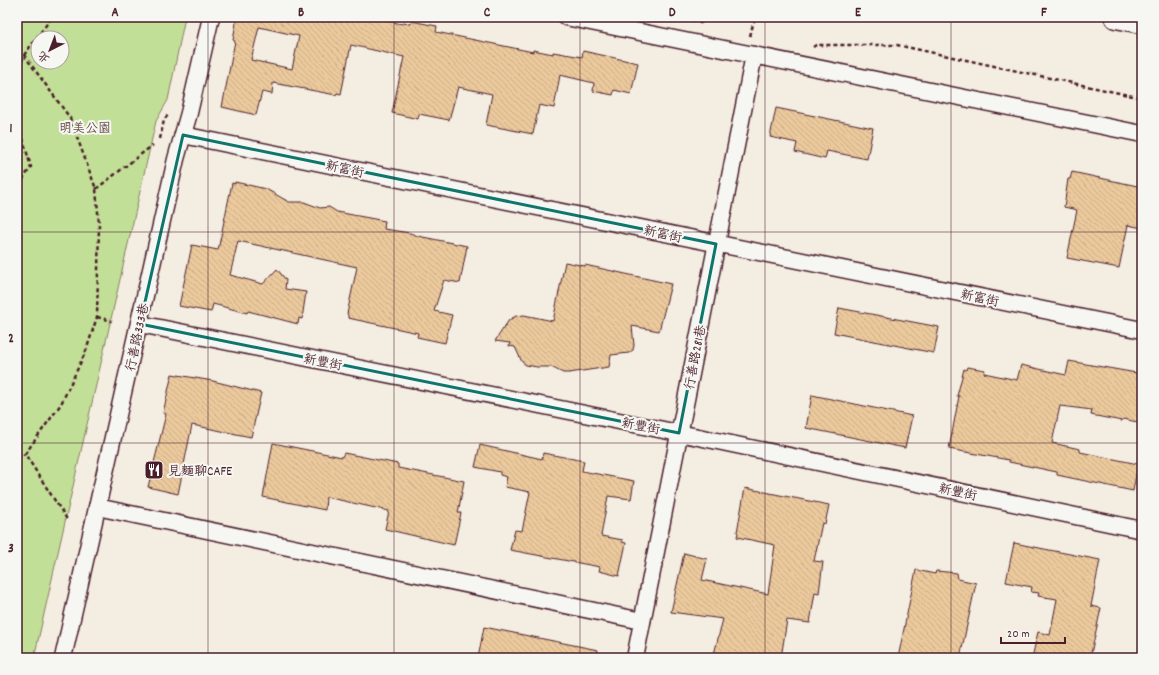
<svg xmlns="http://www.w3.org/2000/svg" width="1159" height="675" font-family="Dekko,'LXGW WenKai TC',sans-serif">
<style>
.park{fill:#c2df97;stroke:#867f61;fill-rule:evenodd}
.building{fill:url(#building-back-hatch);stroke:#4a1f2b;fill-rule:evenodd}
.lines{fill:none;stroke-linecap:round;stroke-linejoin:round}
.street-casing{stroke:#4a1f2b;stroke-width:19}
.secondary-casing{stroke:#4a1f2b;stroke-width:25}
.path{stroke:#4a1f2b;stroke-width:2.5;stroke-dasharray:4 3;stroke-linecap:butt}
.street{stroke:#f6f6f2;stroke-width:16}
.secondary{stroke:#f6f6f2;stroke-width:22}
.marked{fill:none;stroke:#0f766e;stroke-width:3;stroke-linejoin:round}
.grid{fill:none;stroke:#4a1f2b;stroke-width:1;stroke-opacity:0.55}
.labels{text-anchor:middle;stroke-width:4;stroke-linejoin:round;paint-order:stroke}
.park-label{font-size:13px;fill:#684f46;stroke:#f6f6f2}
.street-label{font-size:13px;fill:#4a1f2b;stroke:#f6f6f2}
.poi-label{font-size:13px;fill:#4a1f2b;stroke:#f6f6f2;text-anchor:start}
.neatline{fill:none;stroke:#4a1f2b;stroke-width:1.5}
.grid-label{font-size:13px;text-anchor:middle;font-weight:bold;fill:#4a1f2b}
</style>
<defs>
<pattern id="building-back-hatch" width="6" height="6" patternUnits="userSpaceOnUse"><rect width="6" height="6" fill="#ebc99c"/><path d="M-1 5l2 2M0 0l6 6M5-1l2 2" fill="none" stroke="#cbac87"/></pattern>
</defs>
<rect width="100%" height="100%" fill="#f4ede1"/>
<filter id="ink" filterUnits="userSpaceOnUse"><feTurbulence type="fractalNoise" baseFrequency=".025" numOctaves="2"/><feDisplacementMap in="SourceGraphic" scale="8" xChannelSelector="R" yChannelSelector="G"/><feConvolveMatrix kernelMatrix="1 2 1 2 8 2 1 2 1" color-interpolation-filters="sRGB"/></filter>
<g filter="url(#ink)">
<path class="park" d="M 17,17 L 185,17 L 168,100 L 156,121 L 34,658 L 17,658 ZM 38,38 L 62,38 L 62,62 L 38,62 Z"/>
<g class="building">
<path d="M 237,17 L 371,17 L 402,24 L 403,23 L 410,24 L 411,21 L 437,26 L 436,32 L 533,52 L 533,50 L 553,54 L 553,52 L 582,57 L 583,51 L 638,63 L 631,94 L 614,90 L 613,95 L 593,91 L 594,83 L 560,75 L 554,108 L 539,105 L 533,134 L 486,125 L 492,94 L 458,87 L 449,120 L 419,114 L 418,119 L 392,113 L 404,57 L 351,45 L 341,94 L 337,93 L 336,95 L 273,83 L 272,94 L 262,92 L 256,115 L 222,107 L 235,41 L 233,40 ZM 259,27 L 299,36 L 292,69 L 251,60 Z"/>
<path d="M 776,108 L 873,128 L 867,159 L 827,151 L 825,159 L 795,152 L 797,143 L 770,137 Z"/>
<path d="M 1072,172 L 1142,187 L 1142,228 L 1128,225 L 1119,268 L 1067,258 L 1077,210 L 1064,207 L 1068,179 L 1070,179 Z"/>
<path d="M 235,182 L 266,189 L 289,202 L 304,202 L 320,208 L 329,207 L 337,212 L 385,221 L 384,229 L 410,233 L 418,236 L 467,246 L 460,283 L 444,280 L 434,311 L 452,315 L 445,343 L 417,337 L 418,333 L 348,318 L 348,315 L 347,314 L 357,267 L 238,241 L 230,275 L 263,284 L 277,269 L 286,280 L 285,289 L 306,292 L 302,319 L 299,318 L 298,324 L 248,311 L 247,313 L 213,304 L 211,312 L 179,306 L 192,245 L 218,250 L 232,183 L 235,184 Z"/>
<path d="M 565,262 L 585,266 L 585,265 L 671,284 L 659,331 L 632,326 L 634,345 L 633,350 L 629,353 L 611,355 L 609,367 L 569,373 L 563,373 L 551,367 L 537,367 L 526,365 L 522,362 L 515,347 L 509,346 L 510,343 L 495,341 L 509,320 L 516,316 L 524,315 L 553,321 Z"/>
<path d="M 839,308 L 939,327 L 934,353 L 834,333 Z"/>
<path d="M 1069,361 L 1142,374 L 1142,423 L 1123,419 L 1122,421 L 1091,415 L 1092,410 L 1060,406 L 1052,443 L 1080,449 L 1080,452 L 1138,464 L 1133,491 L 1057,475 L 1057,472 L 1009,462 L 1009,460 L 949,449 L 959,396 L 957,396 L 964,369 L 966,370 L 967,367 L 985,370 L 984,373 L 1017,380 L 1021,365 L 1066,375 Z"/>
<path d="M 172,374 L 213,381 L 261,393 L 251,437 L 192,425 L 178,494 L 148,487 L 166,414 L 163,413 Z"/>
<path d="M 812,395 L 912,416 L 905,448 L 806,428 Z"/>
<path d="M 273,443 L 342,457 L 344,453 L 398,464 L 398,468 L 464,481 L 458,513 L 461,513 L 454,545 L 385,529 L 389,511 L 326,497 L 325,510 L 263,497 Z"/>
<path d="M 480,445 L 542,459 L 543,453 L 584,461 L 582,471 L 634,481 L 631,499 L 608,496 L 601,536 L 623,540 L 622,542 L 626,543 L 619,576 L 599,571 L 600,567 L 510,550 L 515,530 L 522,531 L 530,492 L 505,487 L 507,477 L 500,475 L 500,472 L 475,467 Z"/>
<path d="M 745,488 L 829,505 L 825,524 L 822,523 L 814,561 L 823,562 L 819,593 L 815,592 L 810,623 L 787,620 L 781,658 L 713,658 L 723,619 L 671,612 L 684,553 L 707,559 L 702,580 L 768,594 L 775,545 L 737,537 L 738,533 L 737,532 Z"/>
<path d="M 1014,543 L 1100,560 L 1091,606 L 1101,608 L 1090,658 L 1032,658 L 1038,632 L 1050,635 L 1057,599 L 1038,596 L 1039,593 L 1031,592 L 1032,587 L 1006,582 Z"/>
<path d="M 916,570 L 935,574 L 936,571 L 957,573 L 958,579 L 976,583 L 960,658 L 898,658 Z"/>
<path d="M 484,627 L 598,650 L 597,658 L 478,658 Z"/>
</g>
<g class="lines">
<g class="street-casing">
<g id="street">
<path d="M 566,17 L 1142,134"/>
<path d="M 183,135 L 1142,330"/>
<path d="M 140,324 L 703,438 L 1142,530"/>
<path d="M 97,507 L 642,621"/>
<path d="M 63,658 L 176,159 L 189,113 L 211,17"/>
<path d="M 635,658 L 754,55"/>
</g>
</g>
<g class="secondary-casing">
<path id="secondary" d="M 1116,17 L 1142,22"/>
</g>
<g class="path">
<path d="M 685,17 L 701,23 L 703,26"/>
<path d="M 750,36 L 755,17"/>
<path d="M 813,47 L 816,45 L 897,45 L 1142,98"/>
<path d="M 24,55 L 70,118 L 96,189 L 99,224 L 97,317 L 86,351 L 61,404 L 25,454 L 68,521"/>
<path d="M 17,75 L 24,55 L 52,17"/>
<path d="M 17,118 L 31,167 L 17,188"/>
<path d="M 160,139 L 164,120 L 168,115"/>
<path d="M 96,189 L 153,145"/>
<path d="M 97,317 L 112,321"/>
<path d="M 17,459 L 25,454"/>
</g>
<use href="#street" class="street"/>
<use href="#secondary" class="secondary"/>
</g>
</g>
<path class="marked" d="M 183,135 L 716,244 L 679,433 L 140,324 Z"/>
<path class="grid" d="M 208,17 L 208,658M 394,17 L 394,658M 580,17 L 580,658M 765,17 L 765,658M 951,17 L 951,658M 17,232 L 1142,232M 17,443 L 1142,443"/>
<defs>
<g id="restaurant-square" transform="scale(1)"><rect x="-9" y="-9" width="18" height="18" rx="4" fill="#4a1f2b" stroke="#f6f6f2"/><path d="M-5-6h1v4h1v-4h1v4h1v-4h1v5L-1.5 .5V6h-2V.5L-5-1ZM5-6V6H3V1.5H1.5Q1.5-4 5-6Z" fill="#fff"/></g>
</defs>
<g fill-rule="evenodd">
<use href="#restaurant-square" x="154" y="470"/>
</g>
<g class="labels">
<g class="park-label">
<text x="85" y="132">明美公園</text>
</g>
<g class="street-label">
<text transform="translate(345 168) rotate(12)" y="5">新富街</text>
<text transform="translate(663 233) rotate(12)" y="5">新富街</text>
<text transform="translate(980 297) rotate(12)" y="5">新富街</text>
<text transform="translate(136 337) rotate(-78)" y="5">行善路333巷</text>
<text transform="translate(694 357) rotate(-79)" y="5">行善路281巷</text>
<text transform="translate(323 361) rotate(11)" y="5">新豐街</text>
<text transform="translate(641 425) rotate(11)" y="5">新豐街</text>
<text transform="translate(958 491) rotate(12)" y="5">新豐街</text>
</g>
<g class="poi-label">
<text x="168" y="475">見麵聊CAFE</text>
</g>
</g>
<rect width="1159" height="675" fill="none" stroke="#f6f6f2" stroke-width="44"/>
<g transform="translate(50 50) rotate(222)"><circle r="19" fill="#f6f6f2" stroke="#b1a0a2"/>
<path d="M0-3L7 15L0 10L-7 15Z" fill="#4a1f2b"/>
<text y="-6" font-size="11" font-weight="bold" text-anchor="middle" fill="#4a1f2b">北</text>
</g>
<path d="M1001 637v6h64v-6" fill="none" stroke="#4a1f2b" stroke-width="2"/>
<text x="1007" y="637" font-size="12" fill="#4a1f2b" stroke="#f6f6f2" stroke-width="3" paint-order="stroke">20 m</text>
<rect x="22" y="22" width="1115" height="631" class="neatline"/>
<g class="grid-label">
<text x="115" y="16">A</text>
<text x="301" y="16">B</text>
<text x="487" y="16">C</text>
<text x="672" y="16">D</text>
<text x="858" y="16">E</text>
<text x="1044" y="16">F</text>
<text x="11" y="132">1</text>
<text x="11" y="342">2</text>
<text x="11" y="552">3</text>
</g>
</svg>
